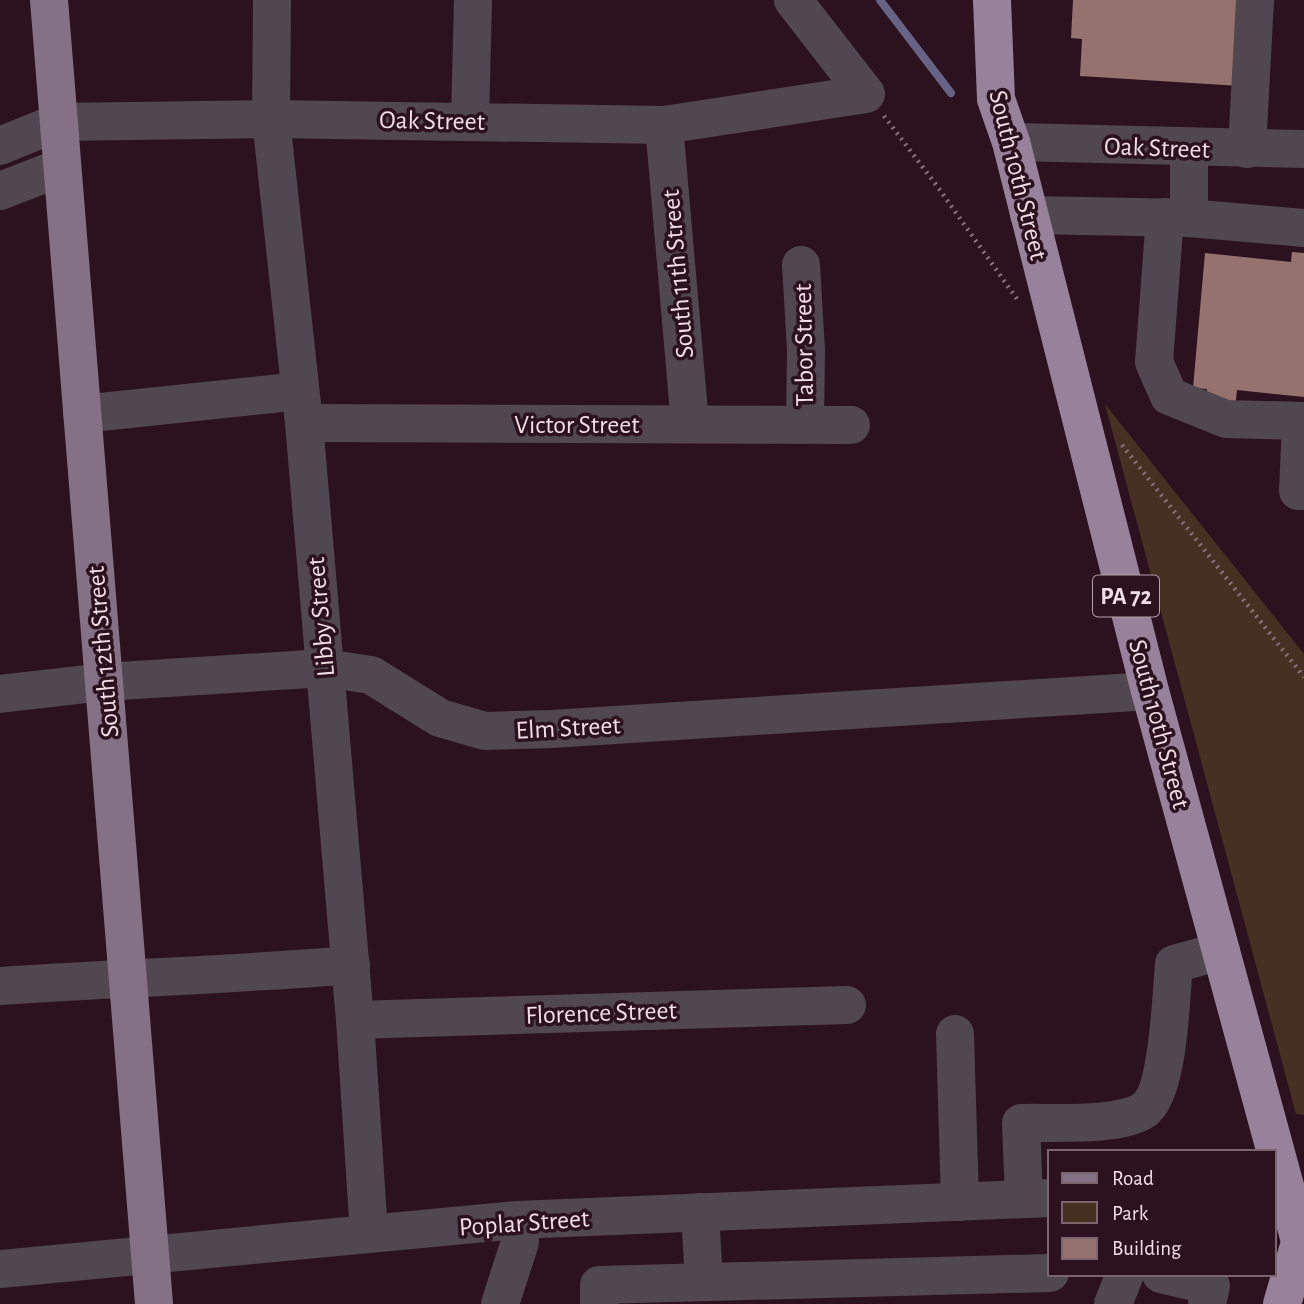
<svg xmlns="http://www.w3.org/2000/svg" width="1304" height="1304" font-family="'Alegreya Sans',sans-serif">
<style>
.green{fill:#453021}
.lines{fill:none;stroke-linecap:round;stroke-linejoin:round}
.stream{stroke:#676386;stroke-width:8}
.building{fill:#96726f}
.path{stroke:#88717b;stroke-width:4.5;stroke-dasharray:2 5;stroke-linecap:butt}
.minor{stroke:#504751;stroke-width:38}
.major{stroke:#847186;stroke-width:38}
.highway{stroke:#98829b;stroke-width:38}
.labels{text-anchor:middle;stroke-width:7;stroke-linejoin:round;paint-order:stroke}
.shield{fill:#2c121e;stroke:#b6a1a9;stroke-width:2}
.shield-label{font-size:24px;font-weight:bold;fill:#f1dee5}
.street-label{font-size:26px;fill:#f1dee5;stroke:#2c121e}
</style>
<rect width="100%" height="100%" fill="#2c121e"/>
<path class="green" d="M 1105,404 L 1304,654 L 1304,1115 L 1296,1114 Z"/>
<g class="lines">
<path class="stream" d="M 880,0 L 951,93"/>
</g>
<g class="building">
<path d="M 1073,0 L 1246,0 L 1240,86 L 1080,76 L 1082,39 L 1071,38 Z"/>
<path d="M 1292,252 L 1304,253 L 1304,397 L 1237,390 L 1235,410 L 1205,407 L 1207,389 L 1193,388 L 1205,253 L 1291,262 Z"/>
</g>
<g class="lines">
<g class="path">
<path d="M 884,116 L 937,186 L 1017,299"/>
<path d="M 1122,445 L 1304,677"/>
</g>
<g class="minor">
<path d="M 272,0 L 271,119 L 304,423 L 355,1020 L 369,1234"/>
<path d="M 470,120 L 473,0"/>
<path d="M 664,125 L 690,424"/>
<path d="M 1011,142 L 1304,149"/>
<path d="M 0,146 L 59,122 L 271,119 L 664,125 L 866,94 L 793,0"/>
<path d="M 1189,148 L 1189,218 L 1304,228"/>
<path d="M 1247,149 L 1255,0"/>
<path d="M 0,191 L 62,167"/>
<path d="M 1029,215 L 1189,218"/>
<path d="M 1165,217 L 1154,362 L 1169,396 L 1226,419 L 1304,421"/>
<path d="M 801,265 L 806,350 L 805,424"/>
<path d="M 82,414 L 300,391"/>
<path d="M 1301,421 L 1298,491 L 1304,491"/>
<path d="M 304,423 L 851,425"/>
<path d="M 0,694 L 104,682 L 325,668 L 371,675 L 440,718 L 485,731 L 552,729 L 1150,691"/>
<path d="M 0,986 C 117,978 234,975 351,965"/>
<path d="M 355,1020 L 847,1005"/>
<path d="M 955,1034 L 960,1202"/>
<path d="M 1024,1199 L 1021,1123 C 1053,1122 1119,1127 1144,1110 C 1169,1093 1171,995 1174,964 L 1221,951"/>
<path d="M 700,1212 L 704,1282"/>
<path d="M 0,1269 L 517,1220 L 1050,1198"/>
<path d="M 1161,1274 L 1211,1286 L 1207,1304"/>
<path d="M 500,1304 L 520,1242 L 517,1220"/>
<path d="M 599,1304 L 599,1285 L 1050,1273"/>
<path d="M 1113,1304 L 1125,1274"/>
</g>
<path class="major" d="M 49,0 L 154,1304"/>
<g class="highway">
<path d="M 992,0 L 996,99 L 1011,142 L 1150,691 L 1300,1241"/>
<path d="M 1282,1304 L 1304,1229"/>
</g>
</g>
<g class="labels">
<rect class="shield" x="1093" y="575.5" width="66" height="41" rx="5"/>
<g class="shield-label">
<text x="1126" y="604">PA 72</text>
</g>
<g class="street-label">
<text transform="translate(432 120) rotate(1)" y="9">Oak Street</text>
<text transform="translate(1157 147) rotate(2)" y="9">Oak Street</text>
<text transform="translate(1019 175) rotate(76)" y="9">South 10th Street</text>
<text transform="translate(677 274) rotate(-95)" y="9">South 11th Street</text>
<text transform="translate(803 345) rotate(-91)" y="9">Tabor Street</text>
<text x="577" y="433">Victor Street</text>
<text transform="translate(320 617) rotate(-95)" y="9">Libby Street</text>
<text transform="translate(102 652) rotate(-95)" y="9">South 12th Street</text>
<text transform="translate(1160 724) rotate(75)" y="9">South 10th Street</text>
<text transform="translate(568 727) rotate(-3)" y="9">Elm Street</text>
<text transform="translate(601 1012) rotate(-2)" y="9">Florence Street</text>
<text transform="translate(524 1222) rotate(-4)" y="9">Poplar Street</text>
</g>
</g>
<rect x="1048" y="1150" width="228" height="126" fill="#2c121e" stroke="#7b646e" stroke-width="2"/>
<rect x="1062" y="1173" width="35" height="10" fill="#847186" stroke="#7b646e" stroke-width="2"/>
<text x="1112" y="1185" font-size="21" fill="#f1dee5">Road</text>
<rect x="1062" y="1202" width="35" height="21" fill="#453021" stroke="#7b646e" stroke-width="2"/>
<text x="1112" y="1220" font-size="21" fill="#f1dee5">Park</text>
<rect x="1062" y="1238" width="35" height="21" fill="#96726f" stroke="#7b646e" stroke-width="2"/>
<text x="1112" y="1255" font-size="21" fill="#f1dee5">Building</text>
</svg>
